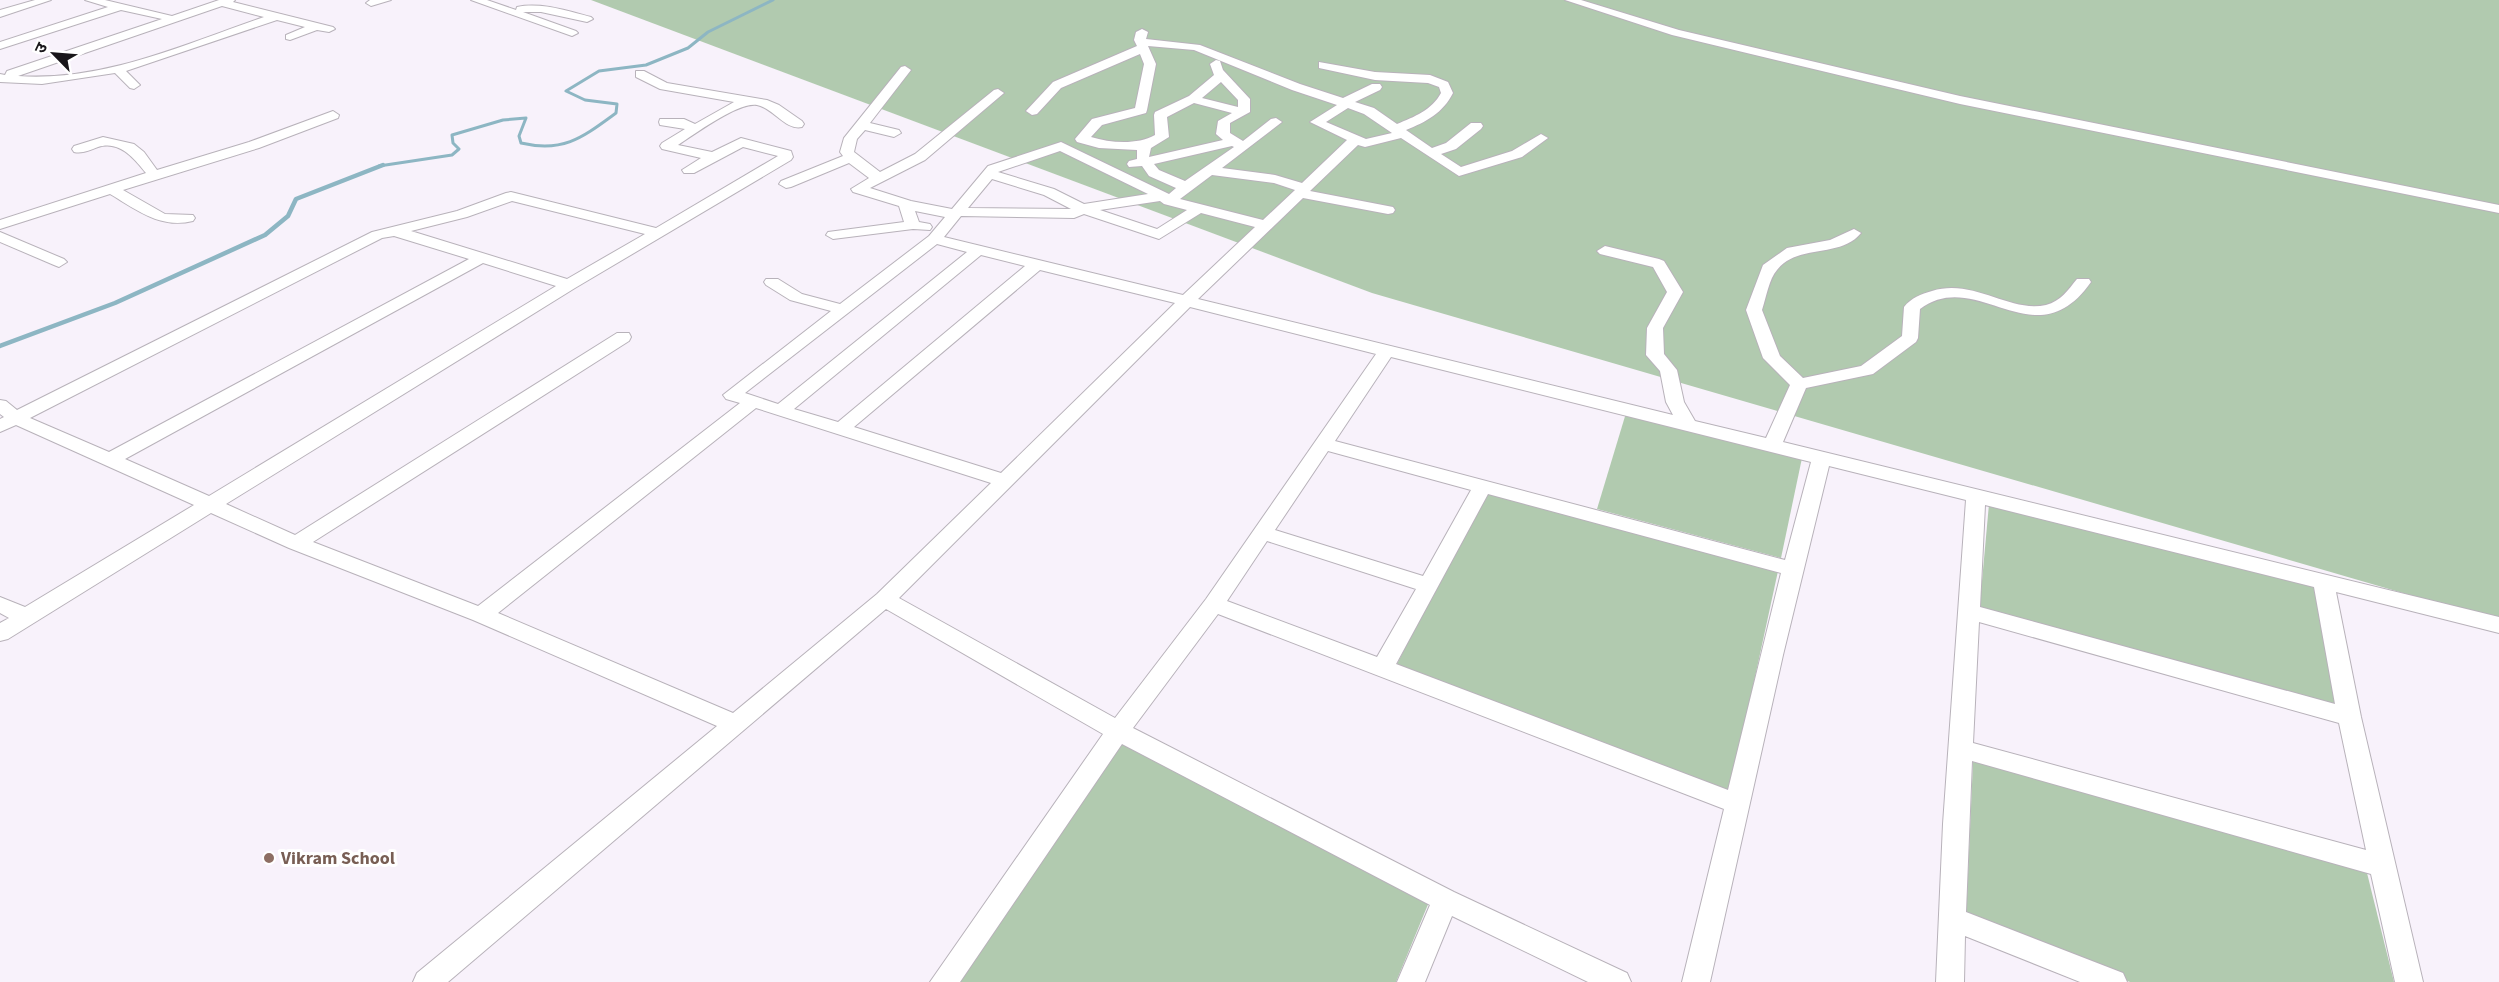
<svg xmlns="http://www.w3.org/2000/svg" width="2499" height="982" font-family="'Source Sans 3','Noto Sans Devanagari',sans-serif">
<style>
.green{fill:#b1caaf}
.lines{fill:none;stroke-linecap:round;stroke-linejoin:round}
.stream-far1{stroke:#8db6c3;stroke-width:3}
.stream{stroke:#8db6c3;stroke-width:4.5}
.minor-casing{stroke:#b8b2ba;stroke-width:2}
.minor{fill:#fff;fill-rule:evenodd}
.education-dot{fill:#8d6e63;stroke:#fff;stroke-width:2}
.labels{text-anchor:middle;stroke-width:6;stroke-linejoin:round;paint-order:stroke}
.near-education-label{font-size:18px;font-weight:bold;fill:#785e54;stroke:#fff;text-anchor:start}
</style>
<rect width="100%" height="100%" fill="#f8f2fb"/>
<g class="green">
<path d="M 591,0 L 2499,0 L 2499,621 L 1372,293 Z"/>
<path d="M 1626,413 L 1802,458 L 1781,558 L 1597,509 Z"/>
<path d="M 1483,490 L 1778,571 L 1729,797 L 1396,666 Z"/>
<path d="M 1989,504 L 2315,583 L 2337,710 L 1979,614 Z"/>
<path d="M 1125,741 L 1429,902 L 1396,982 L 957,982 L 1069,814 Z"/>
<path d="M 1973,762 L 2044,774 L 2367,873 L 2394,982 L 2130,982 L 1966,919 Z"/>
</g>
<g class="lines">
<path class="stream-far1" d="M 379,166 L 452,155 L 459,149 L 453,143 L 452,135 L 503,120 L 526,118 L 519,136 L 521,143 C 564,153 583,137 616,113 L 617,104 L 585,100 L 566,91 L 599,71 L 646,65 L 688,48 L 708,32 L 773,0"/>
<path class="stream" d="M 0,346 L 115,303 L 265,235 L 288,216 L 296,199 L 383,165"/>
<g class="minor-casing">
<g id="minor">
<path d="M 35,0 L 51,0 L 0,17 L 0,10 Z"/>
<path d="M 85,0 L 105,0 L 172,16 L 219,0 L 235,0 L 233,2 L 333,27 L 335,29 L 329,32 L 317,30 L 290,40 L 286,39 L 286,35 L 305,27 L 277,20 L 126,71 L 140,85 L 134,89 L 130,88 L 115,73 L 42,84 L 0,82 L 0,74 L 5,75 L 7,71 L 162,19 L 121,10 L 0,49 L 0,42 L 108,7 ZM 222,6 L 264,17 C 185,44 103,82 18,76 Z"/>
<path d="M 370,0 L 391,0 L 371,6 L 366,3 Z"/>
<path d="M 471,0 L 487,0 L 516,10 L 517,7 C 541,2 568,11 591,17 L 593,19 L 587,22 L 541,12 L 523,12 L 576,31 L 578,33 L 572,36 Z"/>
<path d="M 1565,0 L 1581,0 L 1679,30 L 1960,96 L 2499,205 L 2499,213 L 1960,104 L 1672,35 Z"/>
<path d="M 1142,29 L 1148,32 L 1146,39 L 1200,45 L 1300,84 L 1343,98 L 1372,84 L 1380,84 L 1382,87 L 1380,90 L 1355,102 L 1374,108 L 1397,124 C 1414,117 1432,110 1441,93 L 1439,87 L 1428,83 L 1375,80 L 1319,68 L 1319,62 L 1375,72 L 1430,75 L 1448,82 L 1453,93 C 1443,113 1426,122 1406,130 L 1432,148 L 1446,143 L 1471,123 L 1481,123 L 1483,126 L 1481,129 L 1456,149 L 1441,154 L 1461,167 L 1512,151 L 1541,134 L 1548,138 L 1522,157 L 1459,176 L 1401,138 L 1365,147 L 1358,145 L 1310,191 L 1393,207 L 1395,210 L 1393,213 L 1388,214 L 1303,198 L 1198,299 L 1673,415 L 1666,402 L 1660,371 L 1646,355 L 1647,328 L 1667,292 L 1653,267 L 1600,254 L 1597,251 L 1605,246 L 1659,259 L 1664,261 L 1683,292 L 1663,328 L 1664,354 L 1677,370 L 1684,402 L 1695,421 L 1766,438 L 1790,385 L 1763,358 L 1746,310 L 1763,265 L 1787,248 L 1830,240 L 1854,229 L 1861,233 C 1840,259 1798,243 1777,270 C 1769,279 1766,298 1762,310 L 1780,356 L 1803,378 L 1861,366 L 1902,336 L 1904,307 C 1911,298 1921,294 1932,291 C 1974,278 2009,313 2046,305 C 2061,301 2068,290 2077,279 L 2089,279 L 2091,282 C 2035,362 1978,266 1920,309 L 1918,338 L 1916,342 L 1873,374 L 1806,388 L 1783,442 L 2499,617 L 2499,633 L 2336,592 L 2361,717 L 2423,982 L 2395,982 L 2371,874 L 1972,761 L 1966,912 L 2123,973 L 2127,982 L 2080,982 L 1965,936 L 1964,982 L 1936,982 L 1943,824 L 1966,500 L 1829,466 L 1783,655 L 1710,982 L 1682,982 L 1724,809 L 1218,614 L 1133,728 L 1454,892 L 1627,973 L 1631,982 L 1588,982 L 1452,916 L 1425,982 L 1397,982 L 1430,905 L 1122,744 L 960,982 L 930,982 L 1103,734 L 886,609 L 448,982 L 413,982 L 417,973 L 717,726 L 473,620 L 289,548 L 211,513 L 8,639 L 0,641 L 0,623 L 9,618 L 0,613 L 0,597 L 25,607 L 194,505 L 16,425 L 0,432 L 0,419 L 4,417 L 0,414 L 0,400 L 6,401 L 17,410 L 372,232 L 457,211 L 506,193 L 511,192 L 656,228 L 778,156 L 743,147 L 694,173 L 684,173 L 682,170 L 701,158 L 662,149 L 660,146 L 662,143 L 685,129 L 660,125 L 659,122 L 660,119 L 684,119 L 695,124 L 734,102 L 660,89 L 636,77 L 636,71 L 644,71 L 667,83 L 767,100 L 779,105 L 802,121 L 804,124 L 802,127 C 786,131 773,108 757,105 C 738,102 695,134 678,145 L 712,152 L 741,138 L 791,151 L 793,157 L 791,160 L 575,288 L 226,504 L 295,535 L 617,333 L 629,333 L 631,337 L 629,341 L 313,542 L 478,606 L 740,403 L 726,399 L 723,395 L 831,311 L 790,300 L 766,285 L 764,282 L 766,279 L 778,279 L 802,294 L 840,304 L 929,236 L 945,217 L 915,211 L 919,222 L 930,224 L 932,227 L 930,230 L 913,229 L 833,239 L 826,235 L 828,232 L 904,222 L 899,206 L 853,192 L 851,189 L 869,178 L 849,163 L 791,187 L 786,188 L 779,184 L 781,181 L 843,156 L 840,152 L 844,138 L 901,67 L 905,66 L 911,70 L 870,123 L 899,130 L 901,133 L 894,137 L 865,130 L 857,139 L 854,152 L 880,172 L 915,154 L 994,90 L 998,89 L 1004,93 L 925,160 L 870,188 L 911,201 L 952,209 L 988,166 L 1061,142 L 1169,194 L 1176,188 L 1149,176 L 1142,166 L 1129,167 L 1127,164 L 1129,161 L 1137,159 L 1137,150 L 1099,148 L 1077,142 L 1075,139 L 1092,119 L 1135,108 L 1144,64 L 1140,54 L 1061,88 L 1037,114 L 1032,115 L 1026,111 L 1053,82 L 1137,46 L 1134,40 L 1136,32 ZM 1148,46 L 1194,50 L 1292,90 L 1337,105 L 1310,122 L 1347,140 L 1302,183 L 1275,175 L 1222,168 L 1282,122 L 1276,118 L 1271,119 L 1243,141 L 1230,133 L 1230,123 L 1250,112 L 1250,99 L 1223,70 L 1220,61 L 1216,60 L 1210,64 L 1214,75 L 1189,96 L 1155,112 L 1154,115 L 1155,135 C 1137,145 1111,143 1091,137 L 1102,125 L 1146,113 L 1147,110 L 1156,64 ZM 1221,82 L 1238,100 L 1238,107 L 1202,98 ZM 1194,103 L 1232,113 L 1218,121 L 1216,134 L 1223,140 L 1149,157 L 1151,148 L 1169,137 L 1167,117 ZM 1348,108 L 1364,114 L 1392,133 L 1366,139 L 1326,122 ZM 1232,146 L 1234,147 L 1185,181 L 1159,170 L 1154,164 ZM 1060,151 L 1148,194 L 1084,204 L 1054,189 L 998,172 ZM 1212,175 L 1274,183 L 1295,190 L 1263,220 L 1180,199 ZM 992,179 L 1044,195 L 1071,209 L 968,208 ZM 512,201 L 645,234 L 567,279 L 411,231 L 467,217 ZM 1160,201 L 1164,204 L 1187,210 L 1157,229 L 1100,210 ZM 1201,213 L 1255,227 L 1183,295 L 944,237 L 961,216 L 1074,218 L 1084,214 L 1159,239 ZM 394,236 L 469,259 L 109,452 L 30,418 L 382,238 ZM 937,244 L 967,252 L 778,404 L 745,393 ZM 981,255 L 1025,266 L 838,422 L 794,409 ZM 483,263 L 556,286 L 209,496 L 125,459 ZM 1040,270 L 1175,303 L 1001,473 L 854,427 ZM 1190,307 L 1376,354 L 1206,599 L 1115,718 L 899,598 ZM 1391,357 L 1811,462 L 1785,560 L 1335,441 ZM 756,408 L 991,483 L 877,594 L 733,713 L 498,613 ZM 1328,451 L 1471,490 L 1423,576 L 1275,530 ZM 1488,494 L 1781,573 L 1728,790 L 1396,664 ZM 1985,505 L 2314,587 L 2335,704 L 1980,607 ZM 1267,541 L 1416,589 L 1377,657 L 1227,601 ZM 1979,622 L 2339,723 L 2366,850 L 1973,743 Z"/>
<path d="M 333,111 L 339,115 L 338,118 L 259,148 L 123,190 L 165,214 L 193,215 L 195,218 L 193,221 C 160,229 137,210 110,194 L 0,229 L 0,220 L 146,173 C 134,158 119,140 98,147 C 90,150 82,154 74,152 L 72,149 L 74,146 L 103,137 L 134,144 L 144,152 L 157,170 L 249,142 Z"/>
<path d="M 0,232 L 64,259 L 67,262 L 59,267 L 54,265 L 0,242 Z"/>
</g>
</g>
<use href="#minor" class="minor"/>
</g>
<circle class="education-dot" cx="269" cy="858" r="6"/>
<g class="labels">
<g class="near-education-label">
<text x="281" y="864">Vikram School</text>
</g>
</g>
<g transform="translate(54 54) rotate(295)" stroke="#ffffff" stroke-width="4.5" paint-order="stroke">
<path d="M0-4.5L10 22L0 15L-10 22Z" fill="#19171a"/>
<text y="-9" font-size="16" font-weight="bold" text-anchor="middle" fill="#19171a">उ</text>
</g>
</svg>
